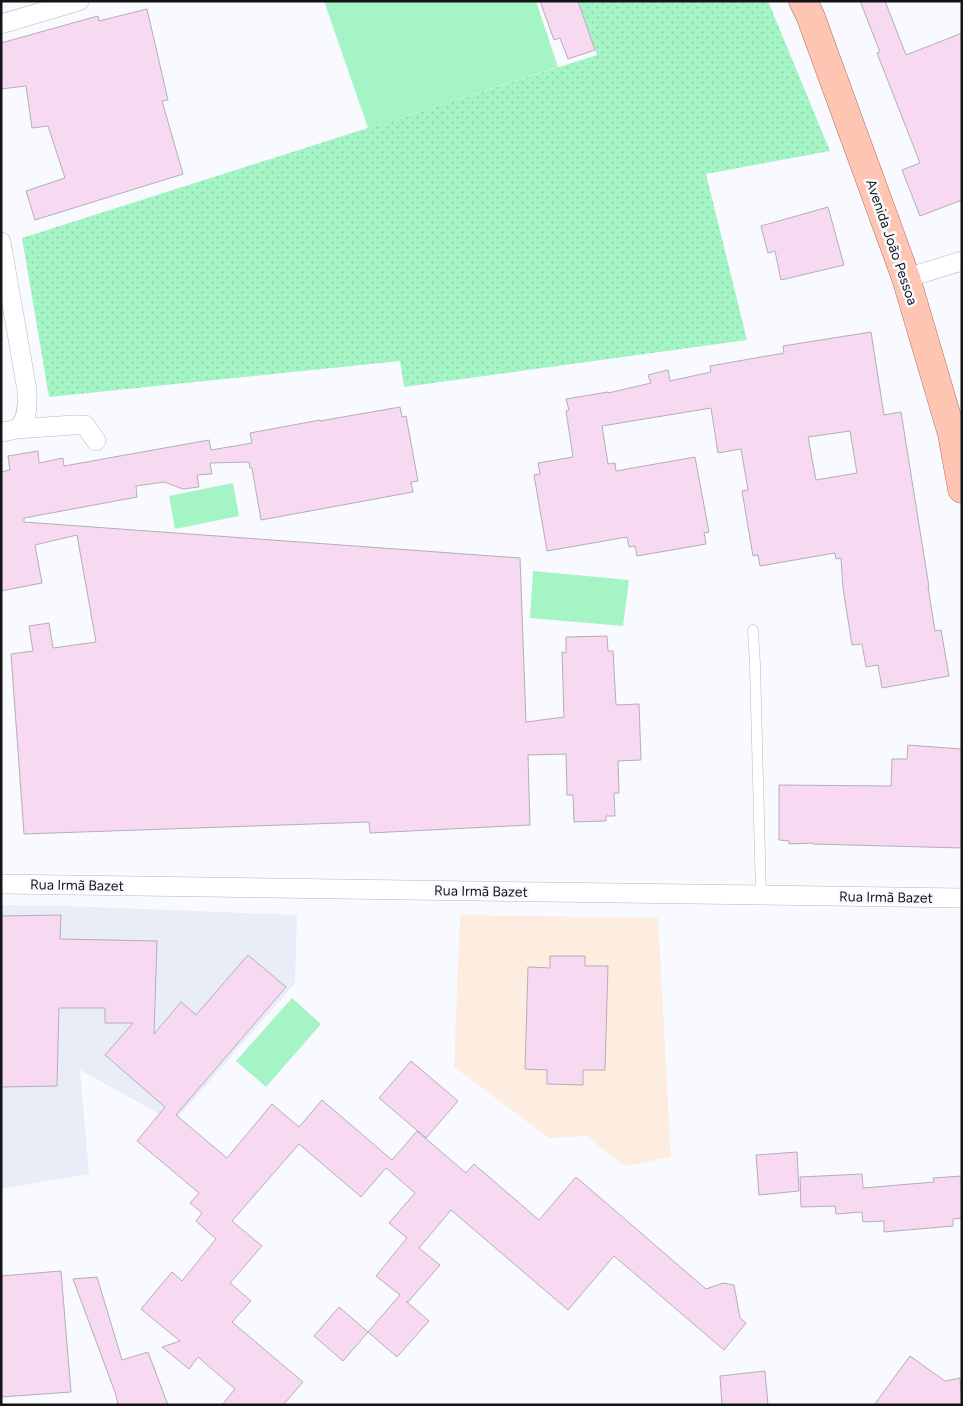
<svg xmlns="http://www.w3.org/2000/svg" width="963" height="1406" font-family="Figtree,sans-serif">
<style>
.built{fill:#e9edf7}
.medical{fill:#fdece0}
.grass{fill:url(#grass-dots)}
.pitch{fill:#a5f4c6}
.building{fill:#f7d9f2;stroke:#b4afb3;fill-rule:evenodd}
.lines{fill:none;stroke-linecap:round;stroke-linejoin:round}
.service-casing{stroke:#b6b9bf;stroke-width:11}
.minor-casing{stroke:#b6b9bf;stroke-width:20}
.primary-casing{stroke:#ac6e5c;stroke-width:29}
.service{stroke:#fff;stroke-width:10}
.minor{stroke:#fff;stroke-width:19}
.primary{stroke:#fec5b3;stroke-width:28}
.labels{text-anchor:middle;stroke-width:5;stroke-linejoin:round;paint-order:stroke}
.street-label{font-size:14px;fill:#141417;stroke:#f8faff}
</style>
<defs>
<pattern id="grass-dots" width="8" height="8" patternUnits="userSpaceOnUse" patternTransform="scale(1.25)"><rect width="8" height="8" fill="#a5f4c6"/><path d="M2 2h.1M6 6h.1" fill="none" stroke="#8dd0a9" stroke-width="1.8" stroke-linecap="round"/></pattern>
</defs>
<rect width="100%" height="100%" fill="#f8faff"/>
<path class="built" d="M 1,905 L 68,906 L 297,915 L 295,983 L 174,1122 L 80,1070 L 89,1174 L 1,1189 Z"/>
<path class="medical" d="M 460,915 L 658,918 L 671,1157 L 625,1166 L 586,1136 L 549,1138 L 454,1067 Z"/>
<path class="grass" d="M 578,1 L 768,1 L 830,151 L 706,174 L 747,340 L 404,387 L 400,361 L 49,397 L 22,238 L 597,55 Z"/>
<g class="pitch">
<path d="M 324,1 L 536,1 L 558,67 L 368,128 Z"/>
<path d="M 233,483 L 239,516 L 175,529 L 169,496 Z"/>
<path d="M 533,571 L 629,580 L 623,626 L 530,618 Z"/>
<path d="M 292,998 L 321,1024 L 266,1087 L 236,1061 Z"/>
</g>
<g class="building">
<path d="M 540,1 L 578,1 L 595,50 L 568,59 L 560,38 L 554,40 Z"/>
<path d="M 860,1 L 885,1 L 906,55 L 962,33 L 962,200 L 920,216 L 902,170 L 920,163 L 877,53 L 880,52 Z"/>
<path d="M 147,9 L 168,100 L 162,101 L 183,174 L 35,220 L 26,191 L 65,178 L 48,126 L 32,128 L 26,86 L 1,89 L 1,43 L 98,16 L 99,21 Z"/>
<path d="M 828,207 L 844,265 L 781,280 L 775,251 L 768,253 L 761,226 Z"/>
<path d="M 871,332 L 884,415 L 901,412 L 929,587 L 928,587 L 935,631 L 941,630 L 949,676 L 882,688 L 878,665 L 866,667 L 862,644 L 852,645 L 843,588 L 841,558 L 836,559 L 835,553 L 760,566 L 758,555 L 753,556 L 742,491 L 748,490 L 741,449 L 718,453 L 711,408 L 602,426 L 608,464 L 615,463 L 616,471 L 695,457 L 709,532 L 704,533 L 706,544 L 637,556 L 635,546 L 629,547 L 627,537 L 547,551 L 534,475 L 540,474 L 538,463 L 573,457 L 566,411 L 569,410 L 566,399 L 608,392 L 608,393 L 651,383 L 648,375 L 668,370 L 670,381 L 711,372 L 710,366 L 784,353 L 783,346 ZM 850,431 L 857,473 L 816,480 L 808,437 Z"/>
<path d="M 400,407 L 402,417 L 406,416 L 418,481 L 411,482 L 413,492 L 261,520 L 252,468 L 250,468 L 249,462 L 210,463 L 212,474 L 197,475 L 199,487 L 183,489 L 164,482 L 136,486 L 137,497 L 24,518 L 24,522 L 520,558 L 526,722 L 564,717 L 562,652 L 566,653 L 566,637 L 607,636 L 608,651 L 613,651 L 616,705 L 639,704 L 641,760 L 618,761 L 619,793 L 614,793 L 615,816 L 606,816 L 606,821 L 574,822 L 573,795 L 567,795 L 566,754 L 528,755 L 530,825 L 370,833 L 369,822 L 24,834 L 11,654 L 33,651 L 29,626 L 49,623 L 53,648 L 96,642 L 77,535 L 35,545 L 42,583 L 1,591 L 1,472 L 10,470 L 8,456 L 38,451 L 39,463 L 63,458 L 64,466 L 209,440 L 211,450 L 252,443 L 250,433 L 320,420 L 320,421 Z"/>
<path d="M 908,745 L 962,749 L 962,848 L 813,844 L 813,843 L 789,844 L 789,841 L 779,840 L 779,785 L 891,786 L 892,759 L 907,759 Z"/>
<path d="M 61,915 L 60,939 L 157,941 L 154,1034 L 181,1002 L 196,1015 L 248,955 L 286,987 L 176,1115 L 227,1158 L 272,1104 L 299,1127 L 322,1100 L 392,1160 L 417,1131 L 466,1173 L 474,1164 L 539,1220 L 576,1177 L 706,1289 L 723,1283 L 734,1285 L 740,1318 L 746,1323 L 724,1350 L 614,1256 L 568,1310 L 451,1210 L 419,1248 L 440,1265 L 408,1302 L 406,1301 L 429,1321 L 397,1357 L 368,1332 L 400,1295 L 376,1276 L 407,1238 L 389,1223 L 415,1193 L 386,1168 L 361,1197 L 299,1144 L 232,1221 L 262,1246 L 230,1283 L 251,1301 L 232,1322 L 303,1382 L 283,1405 L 222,1405 L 235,1389 L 198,1357 L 189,1369 L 162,1347 L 180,1341 L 141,1309 L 172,1272 L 182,1281 L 216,1239 L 196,1221 L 202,1213 L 190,1203 L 199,1193 L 137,1141 L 165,1107 L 105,1055 L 133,1023 L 105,1023 L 105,1008 L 59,1008 L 57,1086 L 1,1087 L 1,916 Z"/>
<path d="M 550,956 L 585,956 L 585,966 L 608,966 L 605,1070 L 583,1070 L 583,1085 L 547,1084 L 547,1070 L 525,1069 L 528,967 L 550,968 Z"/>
<path d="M 411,1061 L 458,1101 L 426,1138 L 379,1098 Z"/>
<path d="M 797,1152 L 799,1191 L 759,1195 L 756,1155 Z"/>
<path d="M 862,1174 L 863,1188 L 934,1182 L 933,1178 L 962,1176 L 962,1218 L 953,1219 L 953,1226 L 884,1232 L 884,1221 L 863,1222 L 862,1212 L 836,1214 L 835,1206 L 801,1207 L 800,1177 Z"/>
<path d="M 61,1271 L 71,1392 L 1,1397 L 1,1276 Z"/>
<path d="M 97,1277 L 122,1360 L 148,1352 L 168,1405 L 118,1405 L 116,1395 L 73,1279 Z"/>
<path d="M 339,1307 L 368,1332 L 343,1361 L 314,1336 Z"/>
<path d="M 910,1356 L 945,1381 L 960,1378 L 962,1405 L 874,1405 Z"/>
<path d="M 765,1371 L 768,1405 L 722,1405 L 720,1376 Z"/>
</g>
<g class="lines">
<g class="service-casing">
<path id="service" d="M 753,630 L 755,665 L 761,895"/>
</g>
<g class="minor-casing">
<g id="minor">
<path d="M 1,24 L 79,1"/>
<path d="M 1,242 L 27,390 C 27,402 29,421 17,428 C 13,431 6,431 1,432"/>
<path d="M 906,278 L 962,261"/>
<path d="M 16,429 L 74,425 L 85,425 L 96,441"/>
<path d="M 1,884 L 962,898"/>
</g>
</g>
<g class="primary-casing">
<path id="primary" d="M 803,1 L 810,15 L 906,278 L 952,434 L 962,489"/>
</g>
<use href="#service" class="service"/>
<use href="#minor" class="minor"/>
<use href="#primary" class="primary"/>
</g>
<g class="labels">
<g class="street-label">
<text transform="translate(892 242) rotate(71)" y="5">Avenida João Pessoa</text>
<text transform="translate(77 885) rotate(1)" y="5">Rua Irmã Bazet</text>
<text transform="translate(481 891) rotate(1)" y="5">Rua Irmã Bazet</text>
<text transform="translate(886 897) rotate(1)" y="5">Rua Irmã Bazet</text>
</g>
</g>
<rect width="963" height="1406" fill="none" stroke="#141417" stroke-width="5"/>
</svg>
